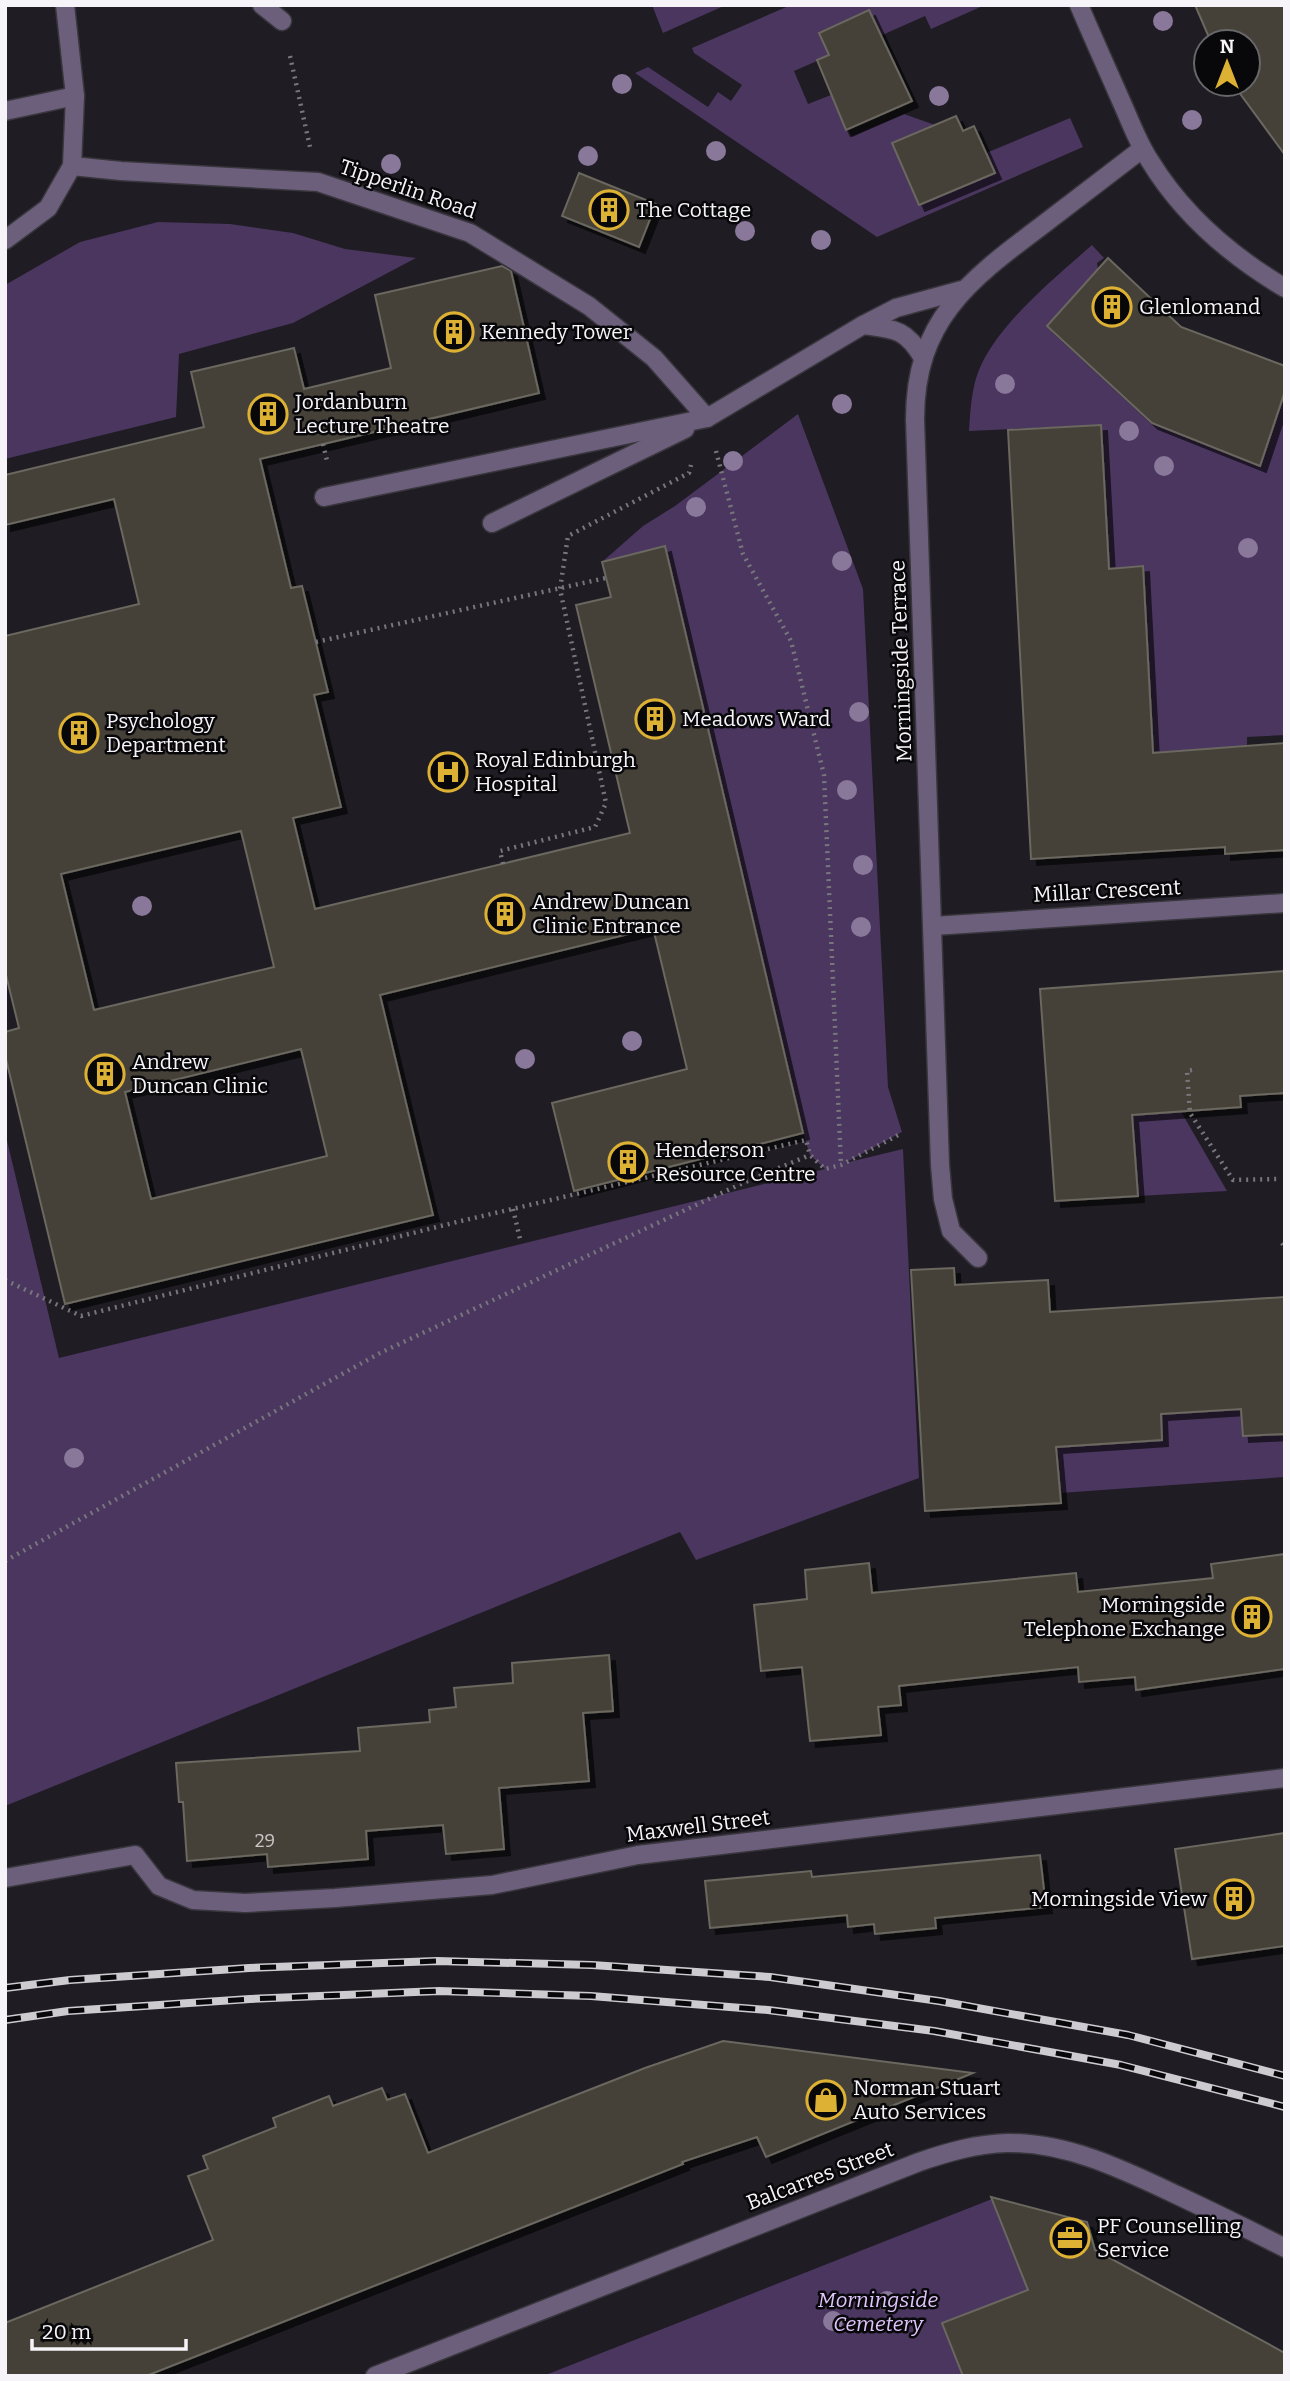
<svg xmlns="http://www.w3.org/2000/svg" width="1290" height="2381" viewBox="0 0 1290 2381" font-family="Bitter,serif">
<defs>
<filter id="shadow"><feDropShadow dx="6" dy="6" stdDeviation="0" flood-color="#0009"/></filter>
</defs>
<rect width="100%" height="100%" fill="#1f1c23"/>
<g fill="#4a365f">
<path d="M652,5H726L663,33Z"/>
<path d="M791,5H985L931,29L925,16L880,36L868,10L819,32L825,45L833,54L794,71L808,104L831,95L850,137L904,114L935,125L899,158L919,205L994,173L986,153L1070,118L1083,147L877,237L635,73L648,67L708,107L718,92L731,101L742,85L694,53L692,48Z"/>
<path d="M158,222L230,224L293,233L345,249L416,258L293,323L179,354L176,417L5,459V285L80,242Z"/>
<path d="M1092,245L1104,258L1097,263L1098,270L1047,326L1117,390L1178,324L1193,338L1285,391V735L1247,737V746L1119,755L1145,604L1143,567L1109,569L1101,425L969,431C970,415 971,398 975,382C988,331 1054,279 1092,245Z"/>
<path d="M798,414L863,589L888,1087L902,1132L845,1163L903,1149L919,1478L696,1560L680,1532L5,1806V1132L59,1358L825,1169L810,1155L803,1133L665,547L602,562L643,526L675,506Z"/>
<path d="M1154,1065L1227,1191L1138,1196L1130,1081Z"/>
<path d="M1055,1409L1109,1443L1162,1440L1161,1414L1241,1409L1243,1436L1285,1434V1477L1060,1493Z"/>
<path d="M992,2199L1028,2290L942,2323L963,2376H543Z"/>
</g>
<g fill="#444139" stroke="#6a675f" stroke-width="2" fill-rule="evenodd" filter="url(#shadow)">
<path d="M1195,5H1285V155L1233,84H1248V42H1211Z"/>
<path d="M869,10L912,101L846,130L817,60L829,55L819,33Z"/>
<path d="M956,116L963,131L974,126L995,173L919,205L892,143Z"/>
<path d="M579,173L656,204L639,247L562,216Z"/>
<path d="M1108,258L1181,327L1285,366V391L1260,466L1152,423L1047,326Z"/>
<path d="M502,266L511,271L539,393L260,459L291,588L302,586L328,692L314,695L341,807L293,818L315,909L630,833L576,605L611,597L602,562L665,546L803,1133L574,1191L552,1103L687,1069L653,928L380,995L433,1215L65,1304L5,1055V1032L19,1028L5,971V636L139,604L114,499L5,525V475L204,427L191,372L294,348L304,389L391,368L375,295ZM241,831L274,967L94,1010L61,874ZM301,1049L327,1156L151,1199L125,1092Z"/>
<path d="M1101,425L1109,569L1143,566L1153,753L1285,743V850L1225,854V847L1031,859L1008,430Z"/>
<path d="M1285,971V1093L1240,1096L1241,1107L1132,1115L1138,1196L1055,1201L1040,989Z"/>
<path d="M954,1268L955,1285L1048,1280L1050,1312L1285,1297V1434L1243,1436L1241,1409L1161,1414L1162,1440L1056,1447L1061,1503L925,1511L911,1270Z"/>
<path d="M1285,1554V1669L1136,1690L1135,1677L1079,1682L1078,1667L899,1686L901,1705L878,1707L881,1735L810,1741L802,1667L761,1671L754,1605L807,1599L805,1570L869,1563L872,1593L1076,1573L1078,1592L1213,1578L1211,1564Z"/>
<path d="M609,1655L613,1711L583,1713L589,1781L499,1788L504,1849L446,1854L443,1825L366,1831L368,1859L268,1867L267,1854L187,1861L183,1802H179L176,1763L360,1751L358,1728L430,1722L429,1710L456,1707L454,1688L513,1683L512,1663Z"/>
<path d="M1285,1833V1946L1192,1959L1175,1849Z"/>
<path d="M1040,1855L1046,1907L935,1918L936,1928L875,1934L874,1924L848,1927L847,1915L710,1928L705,1881L811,1871L812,1877Z"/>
<path d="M723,2041L973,2073L766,2157L757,2137L682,2162L683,2164L146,2376H5V2323L213,2240L188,2176L208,2169L203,2156L276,2127L273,2118L329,2096L333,2106L382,2088L387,2100L405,2094L428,2153L645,2068Z"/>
<path d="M991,2197L1087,2222L1095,2250L1285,2353V2376H963L942,2323L1028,2290Z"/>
</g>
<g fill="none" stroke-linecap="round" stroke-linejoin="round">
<g stroke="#39363d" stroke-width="21">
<g id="minor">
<path d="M262,5L282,21"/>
<path d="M1079,5C1093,38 1108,71 1122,103C1131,123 1138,143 1150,161C1183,215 1231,256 1285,288"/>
<path d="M5,111L75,96"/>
<path d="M72,166L121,171L318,182L470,233L589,306L654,358L707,418L863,325L896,308L962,290"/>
<path d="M5,240L48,208L72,166L75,96L65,5"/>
<path d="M863,325C895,329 906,329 923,358"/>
<path d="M324,497L707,418"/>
<path d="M492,523L685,429"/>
<path d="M933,926L1285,903"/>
<path d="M978,1258L951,1231L943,1199L940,1165L915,419C915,321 968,281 1040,227C1074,201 1108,175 1142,149"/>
<path d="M5,1878L135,1855L159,1886L193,1900L245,1903L335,1898L492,1885L638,1855L1285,1778"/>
<path d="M375,2376L919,2162C948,2152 976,2144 1007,2143C1068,2142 1126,2171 1179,2196C1215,2213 1250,2230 1285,2248"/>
</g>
</g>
<g stroke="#78767c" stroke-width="4.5" stroke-dasharray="2 5" stroke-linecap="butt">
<path d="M290,56L310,147"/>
<path d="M323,444L327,461"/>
<path d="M716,451L743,554L791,641L824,775L841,1165"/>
<path d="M316,642L606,578"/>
<path d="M503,864L500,851L595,827L606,803L560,589L568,536L689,473L691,465"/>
<path d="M1192,1070L1187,1071L1190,1113L1233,1180L1279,1179"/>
<path d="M513,1209L520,1239"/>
<path d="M1282,1243L1285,1247"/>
<path d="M5,1280L81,1316L457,1222L806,1140L810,1155L825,1169L841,1165L902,1133"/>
<path d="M5,1561L380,1353L743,1183L810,1155"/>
</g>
<use href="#minor" stroke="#6c5f7c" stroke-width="18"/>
<g stroke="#cdcbd0" stroke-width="8">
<g id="rail">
<path d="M5,1988L70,1980L249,1968L437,1961L592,1965L770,1977L939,2001L1128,2035L1285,2076"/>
<path d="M5,2020L68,2011L250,1999L439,1991L591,1996L768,2010L934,2031L1121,2065L1285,2107"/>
</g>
</g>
<use href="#rail" stroke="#08070a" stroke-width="5" stroke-dasharray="16" stroke-linecap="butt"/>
</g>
<g fill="#89789a">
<circle cx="1163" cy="21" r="10"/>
<circle cx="622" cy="84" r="10"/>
<circle cx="939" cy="96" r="10"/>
<circle cx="1192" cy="120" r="10"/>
<circle cx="716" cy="151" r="10"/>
<circle cx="588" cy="156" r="10"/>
<circle cx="391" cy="164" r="10"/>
<circle cx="745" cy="231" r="10"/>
<circle cx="821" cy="240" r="10"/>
<circle cx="1005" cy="384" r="10"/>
<circle cx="842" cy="404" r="10"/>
<circle cx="1129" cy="431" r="10"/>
<circle cx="733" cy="461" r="10"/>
<circle cx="1164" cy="466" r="10"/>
<circle cx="696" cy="507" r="10"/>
<circle cx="1248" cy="548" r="10"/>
<circle cx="842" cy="561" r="10"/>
<circle cx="859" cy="712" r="10"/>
<circle cx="847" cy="790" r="10"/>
<circle cx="863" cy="865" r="10"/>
<circle cx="142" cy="906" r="10"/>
<circle cx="861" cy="927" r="10"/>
<circle cx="632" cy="1041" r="10"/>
<circle cx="525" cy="1059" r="10"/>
<circle cx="74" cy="1458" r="10"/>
<circle cx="887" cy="2301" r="10"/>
<circle cx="833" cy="2321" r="10"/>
</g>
<defs>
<g id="building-ring" transform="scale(2.0125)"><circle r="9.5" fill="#08070a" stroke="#ddb133" stroke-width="1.5"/><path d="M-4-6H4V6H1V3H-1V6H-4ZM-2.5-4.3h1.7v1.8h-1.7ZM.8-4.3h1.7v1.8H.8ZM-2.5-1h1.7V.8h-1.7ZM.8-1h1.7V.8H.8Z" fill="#ddb133"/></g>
<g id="hospital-ring" transform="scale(2.0125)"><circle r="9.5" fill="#08070a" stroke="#ddb133" stroke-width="1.5"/><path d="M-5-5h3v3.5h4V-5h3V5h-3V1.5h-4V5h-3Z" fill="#ddb133"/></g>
<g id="shop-ring" transform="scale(2.0125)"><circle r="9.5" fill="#08070a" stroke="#ddb133" stroke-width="1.5"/><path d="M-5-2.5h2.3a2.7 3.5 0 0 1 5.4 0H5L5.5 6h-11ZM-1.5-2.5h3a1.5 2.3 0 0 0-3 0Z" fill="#ddb133"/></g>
<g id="office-ring" transform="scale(2.0125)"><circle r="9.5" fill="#08070a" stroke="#ddb133" stroke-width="1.5"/><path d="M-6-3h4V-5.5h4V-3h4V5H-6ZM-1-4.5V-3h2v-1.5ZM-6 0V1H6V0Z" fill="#ddb133"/></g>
</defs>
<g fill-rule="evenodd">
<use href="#building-ring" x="609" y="210"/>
<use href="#building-ring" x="1112" y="307"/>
<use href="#building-ring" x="454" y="332"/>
<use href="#building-ring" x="268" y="414"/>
<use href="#building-ring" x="655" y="719"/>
<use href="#building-ring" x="79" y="733"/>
<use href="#hospital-ring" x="448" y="772"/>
<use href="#building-ring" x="505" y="914"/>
<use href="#building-ring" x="105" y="1074"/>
<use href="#building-ring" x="628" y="1162"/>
<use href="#building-ring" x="1252" y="1617"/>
<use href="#building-ring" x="1234" y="1899"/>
<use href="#shop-ring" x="826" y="2100"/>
<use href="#office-ring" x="1070" y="2238"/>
</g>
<g text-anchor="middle" stroke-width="5" stroke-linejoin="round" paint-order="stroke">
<g font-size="18" fill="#cac7c8">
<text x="265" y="1847">29</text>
</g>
<g font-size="21" fill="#f6f4f8" stroke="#08070a">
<text transform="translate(408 189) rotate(19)" y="7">Tipperlin Road</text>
<text transform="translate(901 661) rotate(-92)" y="7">Morningside Terrace</text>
<text transform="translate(1107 891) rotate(-3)" y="7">Millar Crescent</text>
<text transform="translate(698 1826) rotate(-7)" y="7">Maxwell Street</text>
<text transform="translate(820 2176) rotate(-21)" y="7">Balcarres Street</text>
</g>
<g font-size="21" fill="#f6f4f8" stroke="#08070a" text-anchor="start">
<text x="636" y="217">The Cottage</text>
<text x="1139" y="314">Glenlomand</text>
<text x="481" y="339">Kennedy Tower</text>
<text x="295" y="409">Jordanburn<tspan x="295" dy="24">Lecture Theatre</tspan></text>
<text x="682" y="726">Meadows Ward</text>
<text x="106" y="728">Psychology<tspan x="106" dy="24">Department</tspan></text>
<text x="475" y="767">Royal Edinburgh<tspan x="475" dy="24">Hospital</tspan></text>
<text x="532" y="909">Andrew Duncan<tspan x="532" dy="24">Clinic Entrance</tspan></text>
<text x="132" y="1069">Andrew<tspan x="132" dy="24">Duncan Clinic</tspan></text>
<text x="655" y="1157">Henderson<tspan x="655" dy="24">Resource Centre</tspan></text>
<text x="1225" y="1612" text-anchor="end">Morningside<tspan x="1225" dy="24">Telephone Exchange</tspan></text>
<text x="1207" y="1906" text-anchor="end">Morningside View</text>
<text x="853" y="2095">Norman Stuart<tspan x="853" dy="24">Auto Services</tspan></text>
<text x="1097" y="2233">PF Counselling<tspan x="1097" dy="24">Service</tspan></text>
</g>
<g font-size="21" font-style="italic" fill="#dfc4fc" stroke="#08070a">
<text x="878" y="2307">Morningside<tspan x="878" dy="24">Cemetery</tspan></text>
</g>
</g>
<rect width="1290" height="2381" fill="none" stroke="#f6f4f8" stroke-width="14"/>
<g transform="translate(1227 63)"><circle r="33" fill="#08070a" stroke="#676669" stroke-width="2"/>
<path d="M0-5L12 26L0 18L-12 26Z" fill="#ddb133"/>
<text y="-10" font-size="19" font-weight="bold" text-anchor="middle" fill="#f6f4f8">N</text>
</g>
<path d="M32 2339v10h154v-10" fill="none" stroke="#f6f4f8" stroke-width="3.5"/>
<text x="42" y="2339" font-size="21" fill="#f6f4f8" stroke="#08070a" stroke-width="5" paint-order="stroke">20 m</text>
</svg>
